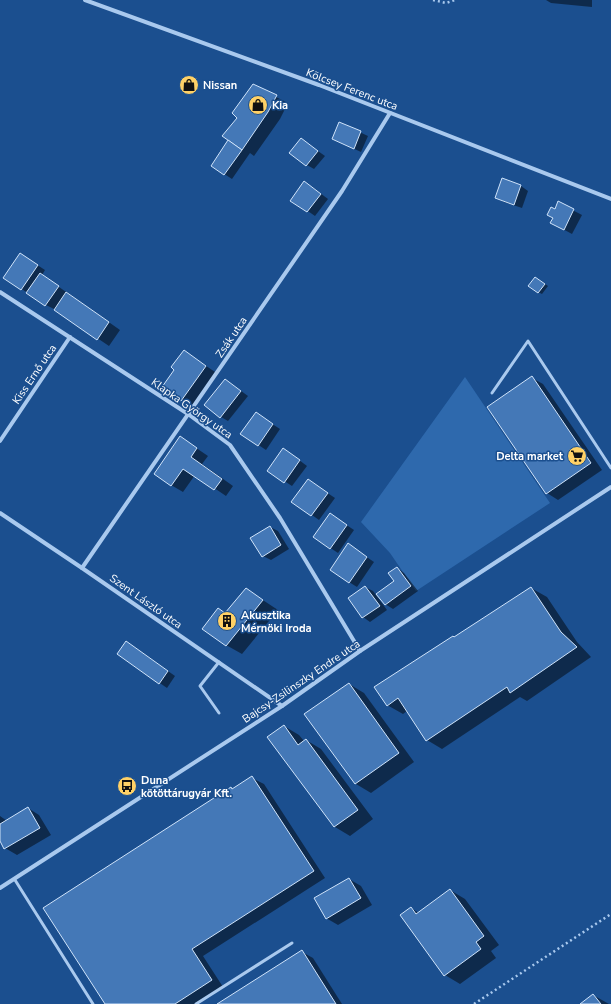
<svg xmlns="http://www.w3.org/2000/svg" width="611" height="1004" viewBox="0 0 611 1004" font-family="'Nunito Sans',sans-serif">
<rect width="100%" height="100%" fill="#1b4f8f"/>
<path fill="#2e69ad" d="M465,377L550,503L416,591L390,553L361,522Z"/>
<g fill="#0007">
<path d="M546,0H592V7L551,3Z"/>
<path d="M254,86L288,103L280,119L254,156L250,153L232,179L212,166L229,142Z"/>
<path d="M340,123L368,136L361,152L333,139Z"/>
<path d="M301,139L325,156L314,169L307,165Z"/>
<path d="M502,180L521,186L528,191L522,208L504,202L496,197Z"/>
<path d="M312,187L328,199L315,216L292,200Z"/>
<path d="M559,203L582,215L572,234L559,227L554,218Z"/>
<path d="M28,259L45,270L42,275L120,330L109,346L54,309L46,305L5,278Z"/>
<path d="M539,280L548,286L542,294L538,292Z"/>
<path d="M184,351L218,374L194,407L163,387L175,369Z"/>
<path d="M532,378L543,384L602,470L558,500L547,493Z"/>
<path d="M226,380L248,396L228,421L221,417Z"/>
<path d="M263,418L280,429L266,450L242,434Z"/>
<path d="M180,437L208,456L202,464L233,486L226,496L195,475L183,492L171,485Z"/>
<path d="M291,454L307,466L292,486L269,471Z"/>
<path d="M308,480L335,498L319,520L312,515Z"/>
<path d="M330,514L354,530L338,553L314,537Z"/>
<path d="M270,527L278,531L289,549L271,560L263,556Z"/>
<path d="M349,545L374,562L357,587L349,582Z"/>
<path d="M397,568L404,573L418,591L393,609L385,604L395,582Z"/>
<path d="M365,587L373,591L387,610L370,622L363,617Z"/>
<path d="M531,588L547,597L577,642L591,657L527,701L520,697L442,749L427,740L407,711L403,714L387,705L455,638Z"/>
<path d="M246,589L278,610L242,654L226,645L218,609L226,613Z"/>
<path d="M134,647L175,676L167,688L118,654Z"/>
<path d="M349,684L364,693L414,762L371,793L356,784L306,715Z"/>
<path d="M284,726L299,735L304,741L306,740L321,749L373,819L350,836L335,827L269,737Z"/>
<path d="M252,778L264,784L325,878L203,956L223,987L197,1004H106L231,788L234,789Z"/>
<path d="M28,808L39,815L51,835L17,855L5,848L1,841L0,842V816L7,821Z"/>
<path d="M349,879L361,886L372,905L338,925L326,918Z"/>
<path d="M450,890L465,899L499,945L491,951L496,958L460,984L445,975L411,908L419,913Z"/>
<path d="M302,952L313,958L342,1004H219Z"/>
<path d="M593,995L609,1004H581Z"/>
</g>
<g fill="#4478b7" stroke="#cfe3fa">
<path d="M253,84L277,95L268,112L242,150L222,136L237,118L232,113Z"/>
<path d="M339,122L361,131L354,149L332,139Z"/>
<path d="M301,138L318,151L306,166L289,153Z"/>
<path d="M228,140L242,150L224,175L211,166Z"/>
<path d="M502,178L521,185L514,205L495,198Z"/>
<path d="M304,181L321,194L307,212L290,201Z"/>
<path d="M558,201L574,209L564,230L550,223L553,218L547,215L551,207L555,209Z"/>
<path d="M20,253L38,265L21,290L3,278Z"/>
<path d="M40,273L59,286L45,306L26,293Z"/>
<path d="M535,277L545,284L538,293L528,286Z"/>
<path d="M66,292L109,322L97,340L54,310Z"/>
<path d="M184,350L206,366L181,401L162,387L174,370L171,367Z"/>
<path d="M532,376L591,463L546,494L487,407Z"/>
<path d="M225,379L241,391L220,418L204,405Z"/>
<path d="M256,412L273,424L258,446L240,434Z"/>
<path d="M180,436L197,448L191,457L222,479L214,490L183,469L171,486L154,474Z"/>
<path d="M283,448L300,460L284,483L267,471Z"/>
<path d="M308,479L328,493L311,516L291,502Z"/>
<path d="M330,513L347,525L330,549L313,537Z"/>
<path d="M270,526L281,545L262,557L250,538Z"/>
<path d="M348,543L367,557L349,583L330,570Z"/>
<path d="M397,567L411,586L385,605L376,594L394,581L388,573Z"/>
<path d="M365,586L380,606L362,618L348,598Z"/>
<path d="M531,587L561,632L577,647L510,693L507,687L426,741L398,698L387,706L374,687L453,636L454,637Z"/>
<path d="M246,588L263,600L226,646L202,629L218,608L225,613Z"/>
<path d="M126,641L168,671L159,684L117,654Z"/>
<path d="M349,683L399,753L355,784L304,714Z"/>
<path d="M284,725L298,745L306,739L358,810L334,827L267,737Z"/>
<path d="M252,776L314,871L192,949L212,980L175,1004H105L43,908L231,787L232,789Z"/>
<path d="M28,807L40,828L4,849L0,841V824Z"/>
<path d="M349,878L361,898L326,919L314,898Z"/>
<path d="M450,889L484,936L476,942L481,949L444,976L400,915L411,907L416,914Z"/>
<path d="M302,950L336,1004H217Z"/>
<path d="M593,994L601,1004H580Z"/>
</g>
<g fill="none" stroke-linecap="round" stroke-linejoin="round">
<g stroke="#a9c9ee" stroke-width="2.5" stroke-dasharray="2 3" stroke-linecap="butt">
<path d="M433,0L446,3L455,0"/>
<path d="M474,1004L611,914"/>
</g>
<g stroke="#a9c9ee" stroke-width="3">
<path d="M492,393L528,341L611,468"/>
<path d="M219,713L200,686L219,662"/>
<path d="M15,880L93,1004"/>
<path d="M196,1004L292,943"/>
</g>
<g stroke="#a9c9ee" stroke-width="4">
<path d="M85,0L319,85L611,199"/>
<path d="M0,292L188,414L230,445L280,518L360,651"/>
<path d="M0,441L70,337"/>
<path d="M0,513L82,568L282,706"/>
<path d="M82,568L342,191L390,113"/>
<path d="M0,888L282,706L360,651L611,487"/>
</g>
</g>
<defs>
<g id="shop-disc" transform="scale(1)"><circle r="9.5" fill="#ffd166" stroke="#1b4f8f"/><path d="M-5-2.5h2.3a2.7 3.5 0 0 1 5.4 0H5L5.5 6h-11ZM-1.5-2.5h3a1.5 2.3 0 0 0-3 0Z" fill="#111"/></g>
<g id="supermarket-disc" transform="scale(1)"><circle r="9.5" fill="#ffd166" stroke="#1b4f8f"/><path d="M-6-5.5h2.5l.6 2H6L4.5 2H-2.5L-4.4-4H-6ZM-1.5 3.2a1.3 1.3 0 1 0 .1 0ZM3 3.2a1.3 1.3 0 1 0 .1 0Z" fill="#111"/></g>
<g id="building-disc" transform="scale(1)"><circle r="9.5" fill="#ffd166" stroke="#1b4f8f"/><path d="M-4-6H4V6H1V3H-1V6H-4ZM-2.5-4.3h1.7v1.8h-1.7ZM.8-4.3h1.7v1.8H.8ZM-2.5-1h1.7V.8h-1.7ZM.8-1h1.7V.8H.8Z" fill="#111"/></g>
<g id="bus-disc" transform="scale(1)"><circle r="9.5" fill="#ffd166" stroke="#1b4f8f"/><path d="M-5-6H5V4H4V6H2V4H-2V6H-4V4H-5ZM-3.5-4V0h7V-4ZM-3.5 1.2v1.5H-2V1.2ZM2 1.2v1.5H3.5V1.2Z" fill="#111"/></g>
</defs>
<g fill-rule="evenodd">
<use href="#shop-disc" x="189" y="85"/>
<use href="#shop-disc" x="258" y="105"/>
<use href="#supermarket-disc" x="577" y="456"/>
<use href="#building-disc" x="227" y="621"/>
<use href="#bus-disc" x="127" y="786"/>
</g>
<g text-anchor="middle" stroke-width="3" stroke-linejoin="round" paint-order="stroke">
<g font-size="11" font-weight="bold" fill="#fff" stroke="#1b4f8f" text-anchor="start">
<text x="203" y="89">Nissan</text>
<text x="272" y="109">Kia</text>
<text x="563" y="460" text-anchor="end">Delta market</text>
<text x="241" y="619">Akusztika<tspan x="241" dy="13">Mérnöki Iroda</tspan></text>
<text x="141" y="784">Duna<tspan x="141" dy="13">kötöttárugyár Kft.</tspan></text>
</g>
<g font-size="11" fill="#fff" stroke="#1b4f8f">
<text transform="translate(352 89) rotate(21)" y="4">Kölcsey Ferenc utca</text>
<text transform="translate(231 337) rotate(-56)" y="4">Zsák utca</text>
<text transform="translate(34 374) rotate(-56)" y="4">Kiss Ernő utca</text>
<text transform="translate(192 408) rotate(35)" y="4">Klapka György utca</text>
<text transform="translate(146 601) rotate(35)" y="4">Szent László utca</text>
<text transform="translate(301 681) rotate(-34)" y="4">Bajcsy-Zsilinszky Endre utca</text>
</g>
</g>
</svg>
